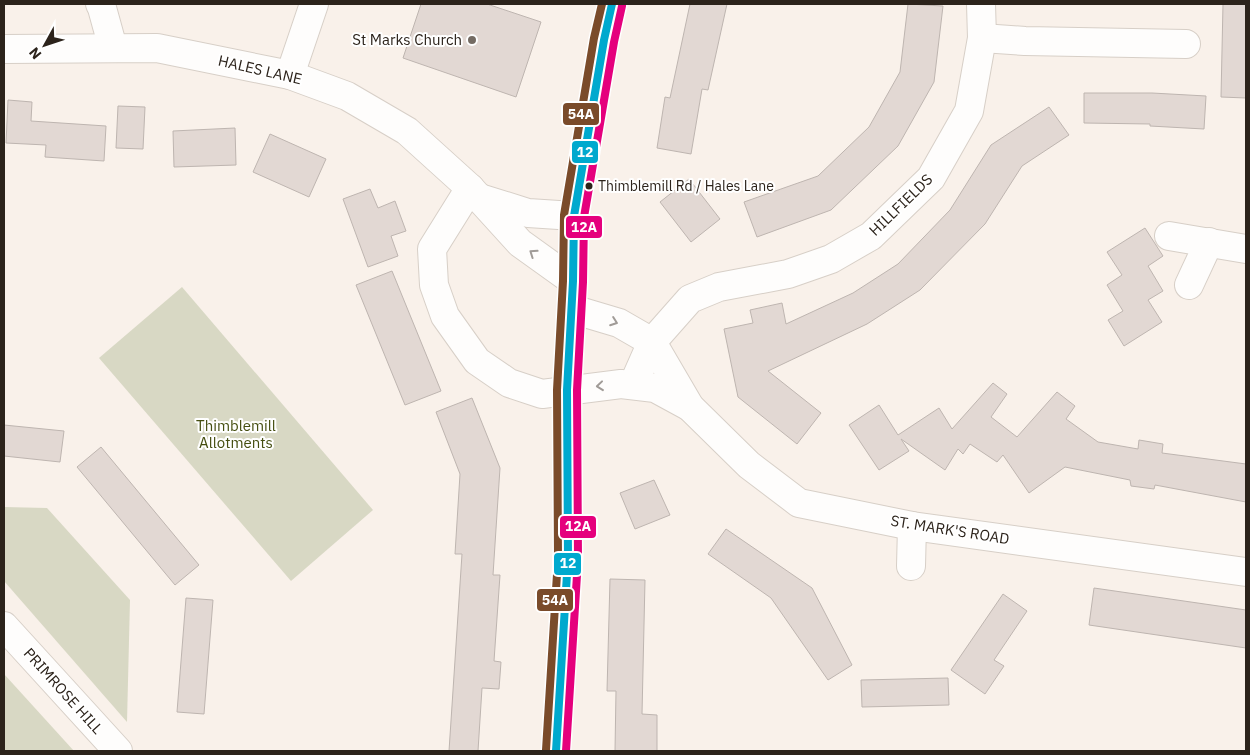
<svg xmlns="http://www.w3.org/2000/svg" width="1250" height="755" viewBox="0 0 1250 755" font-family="'IBM Plex Sans',sans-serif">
<rect width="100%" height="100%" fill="#f9f1ea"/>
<g fill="#d8d8c4">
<path d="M182,287L373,510L291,581L99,358Z"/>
<path d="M4,507L47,508L130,600L127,722L4,581Z"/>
<path d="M4,674L74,751H4Z"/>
</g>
<g fill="#e2d8d3" stroke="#beb5b0">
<path d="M421,4H487L541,22L516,97L403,58Z"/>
<path d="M690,4H727L708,90L702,89L691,154L657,148L665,97L670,98Z"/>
<path d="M908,4L943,6L934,82L898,146L831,210L757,237L744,202L818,176L869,127L900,72Z"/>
<path d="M1223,4H1246V98L1221,97Z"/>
<path d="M1084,93H1152L1206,96L1204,129L1150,126V124L1084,123Z"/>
<path d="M8,100L32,102L31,121L106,126L104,161L45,157L46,145L6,143Z"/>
<path d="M118,106L145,107L143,149L116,148Z"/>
<path d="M1049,107L1069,135L1022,166L985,224L920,290L867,324L768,371L821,413L797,444L738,397L724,329L753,323L750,310L782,303L786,324L853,293L898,264L950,210L991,145Z"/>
<path d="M235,128L236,165L174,167L173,131Z"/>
<path d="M270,134L326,159L309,197L253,172Z"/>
<path d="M689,179L720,219L691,242L660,202Z"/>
<path d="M370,189L378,208L395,201L406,231L391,236L398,256L368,267L343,199Z"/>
<path d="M1145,228L1163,256L1148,266L1163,291L1148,300L1162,322L1124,346L1108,320L1123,311L1107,285L1122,275L1107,252Z"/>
<path d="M392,271L441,391L405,405L356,285Z"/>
<path d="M993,383L1007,394L991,417L1017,437L1057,392L1075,406L1066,419L1098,442L1138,449L1139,440L1163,444L1162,453L1246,464V502L1155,485L1154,489L1131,486L1130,480L1065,467L1029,493L1003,455L997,462L970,444L963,454L958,449L945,470L901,439L909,451L879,470L849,425L879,405L898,435L939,408L952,429Z"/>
<path d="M472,398L500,468L493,575H500L494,661L501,662L499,689L482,688L478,751H449L462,554H455L460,474L436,412Z"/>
<path d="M4,425L64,431L60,462L4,456Z"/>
<path d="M101,447L199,565L175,585L77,467Z"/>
<path d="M654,480L670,515L635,529L620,493Z"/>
<path d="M726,529L812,588L852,665L828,680L771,598L708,554Z"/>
<path d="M610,579L645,580L642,714L657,715V751H615L616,691H607Z"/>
<path d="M1094,588L1246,610V648L1089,625Z"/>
<path d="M1003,594L1027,611L994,660L1004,666L985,694L951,670Z"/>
<path d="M186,598L213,600L204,714L177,712Z"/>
<path d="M948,678L949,705L862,707L861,680Z"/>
</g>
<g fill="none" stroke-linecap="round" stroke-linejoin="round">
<g stroke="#d7cfc7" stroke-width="30">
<g id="street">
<path d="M100,4L102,8L113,48"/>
<path d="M982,38L1025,41L1186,44"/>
<path d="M290,75L314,4"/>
<path d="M470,188L432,249L434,285L445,316L477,361L509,383L542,394L621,384L655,388L690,407"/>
<path d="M1169,236L1246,249"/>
<path d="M1189,285L1209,242"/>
<path d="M572,309L619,323L652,342L690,407L749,465L799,503L912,526L1246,572"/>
<path d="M633,385L652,342L690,299L719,287L788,274L831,259L871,236L931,178L969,111L982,38L981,4"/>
<path d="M911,566L912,526"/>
<path d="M4,626L118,751"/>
</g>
</g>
<g stroke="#d7cfc7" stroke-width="30">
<g id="secondary">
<path d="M4,49L157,48L290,75L347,96L407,131L470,188L520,243L573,281"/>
<path d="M480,198L528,213L574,216"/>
<path d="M556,751L568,558L567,390L573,281L574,216L604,40L612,4"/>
</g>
</g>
<use href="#street" stroke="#fefdfc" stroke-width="28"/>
<use href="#secondary" stroke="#fefdfc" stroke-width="28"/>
<g stroke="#fff" stroke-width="11">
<path id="bus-1" d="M556,751L568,558L567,390L573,281L574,216L604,40L612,4"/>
</g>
<g stroke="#fff" stroke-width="11">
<path id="bus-2" d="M566,751L578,559L577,390L583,282L584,217L614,42L622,6"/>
</g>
<g stroke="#fff" stroke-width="11">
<path id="bus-3" d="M546,750L558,558L557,390L563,281L564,215L594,38L602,4"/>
</g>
<use href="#bus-1" stroke="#00a9ce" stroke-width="8"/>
<use href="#bus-2" stroke="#e5007d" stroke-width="8"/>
<use href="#bus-3" stroke="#7a4b2a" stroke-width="8"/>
</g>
<defs><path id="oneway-chevron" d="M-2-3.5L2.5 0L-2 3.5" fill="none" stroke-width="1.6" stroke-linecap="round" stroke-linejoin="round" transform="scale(1.25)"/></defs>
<g stroke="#a09b97">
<use href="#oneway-chevron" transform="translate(533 253) rotate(-145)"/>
<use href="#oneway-chevron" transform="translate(614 322) rotate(20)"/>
<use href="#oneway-chevron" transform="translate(600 386) rotate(174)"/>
</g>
<circle fill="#746b63" stroke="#fff" stroke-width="2" cx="472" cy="40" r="5"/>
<circle fill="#2c231b" stroke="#fff" stroke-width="2" cx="589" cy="186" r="4.5"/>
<g text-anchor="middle" stroke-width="4" stroke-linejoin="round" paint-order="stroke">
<g font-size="14" fill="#2c231b" stroke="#fff" text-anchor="start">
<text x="598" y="191">Thimblemill Rd / Hales Lane</text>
</g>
<g font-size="15" fill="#2c231b" stroke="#fff" text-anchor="end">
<text x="462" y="45">St Marks Church</text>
</g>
<g font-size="15" fill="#2c231b" stroke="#fff">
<text transform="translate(260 70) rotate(13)" y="5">HALES LANE</text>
<text transform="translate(901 205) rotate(-44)" y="5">HILLFIELDS</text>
<text transform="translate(950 530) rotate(9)" y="5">ST. MARK'S ROAD</text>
<text transform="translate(63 691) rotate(48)" y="5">PRIMROSE HILL</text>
</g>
<g font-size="15" fill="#454e10" stroke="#fff">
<text x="236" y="431">Thimblemill<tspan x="236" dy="17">Allotments</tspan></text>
</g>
</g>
<g stroke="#fff" stroke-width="2">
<rect x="562" y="102" width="38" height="24" rx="5" fill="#7a4b2a"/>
<rect x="571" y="140" width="28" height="24" rx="5" fill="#00a9ce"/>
<rect x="565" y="215" width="38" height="24" rx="5" fill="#e5007d"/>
<rect x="559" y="515" width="38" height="24" rx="5" fill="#e5007d"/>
<rect x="553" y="552" width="29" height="24" rx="5" fill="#00a9ce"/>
<rect x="536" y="588" width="38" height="24" rx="5" fill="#7a4b2a"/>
</g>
<g font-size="14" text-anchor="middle" font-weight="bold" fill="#fff">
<text x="581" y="119">54A</text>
<text x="585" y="157">12</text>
<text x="584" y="232">12A</text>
<text x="578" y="531">12A</text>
<text x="568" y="568">12</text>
<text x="555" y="605">54A</text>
</g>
<rect width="1250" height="755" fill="none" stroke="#2c231b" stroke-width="10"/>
<g transform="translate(45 45) rotate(230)" stroke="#ffffff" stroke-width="4" paint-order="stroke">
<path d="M0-4L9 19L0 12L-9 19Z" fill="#2c231b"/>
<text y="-8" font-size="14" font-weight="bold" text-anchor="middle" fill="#2c231b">N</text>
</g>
</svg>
